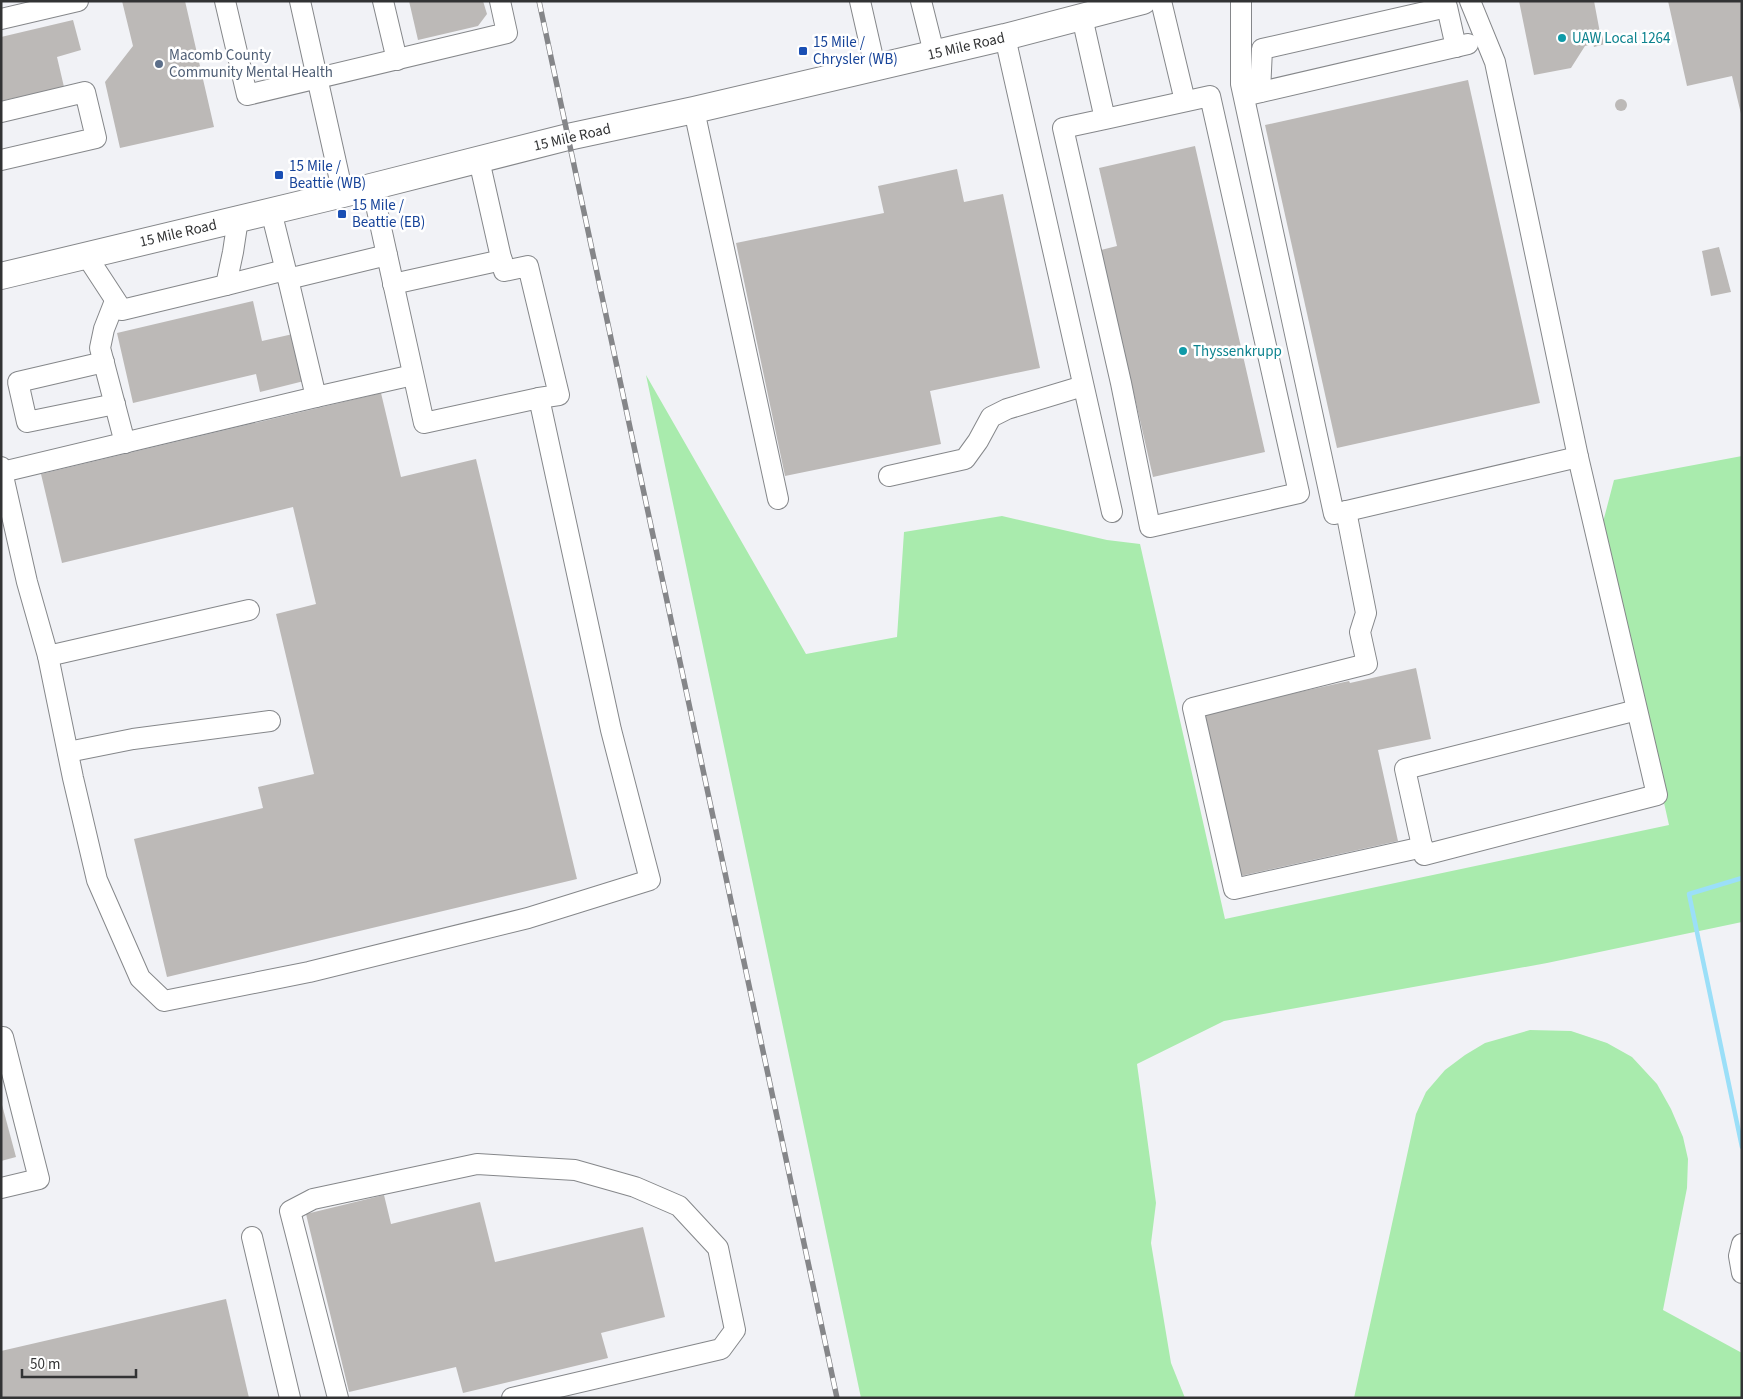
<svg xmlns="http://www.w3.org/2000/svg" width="1743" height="1399" viewBox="0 0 1743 1399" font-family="'Source Sans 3',sans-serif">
<rect width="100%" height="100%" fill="#f1f2f6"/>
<g fill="#a9ebad">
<path d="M646,375L806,654L897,637L904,532L1002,516L1107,540L1140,544L1225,919L1669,825L1602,526L1614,480L1742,456V922L1547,963L1224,1021L1137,1064L1156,1203L1151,1243L1171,1363L1185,1398H861Z"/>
<path d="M1530,1030L1571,1031L1607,1043L1632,1057L1657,1084L1671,1109L1683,1137L1688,1159L1687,1188L1663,1310L1742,1353V1398H1354L1416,1114L1426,1092L1445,1070L1465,1055L1485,1043Z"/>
</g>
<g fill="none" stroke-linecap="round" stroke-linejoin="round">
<path stroke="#9bdff8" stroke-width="4.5" d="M1742,878L1689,894L1742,1147"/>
</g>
<g fill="#bcb9b7">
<path d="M122,1H185L214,127L120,148L105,82L133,46Z"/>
<path d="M409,1H483L487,14L478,26L418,40Z"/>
<path d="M1519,1H1594L1600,33L1602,32L1605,44L1594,47L1593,44L1585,46L1571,68L1534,75Z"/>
<path d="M1668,1H1742V118L1732,76L1687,86Z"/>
<path d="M73,20L81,50L57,57L64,87L1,101V37Z"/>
<path d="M1468,80L1540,403L1337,448L1265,125Z"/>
<circle cx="1621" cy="105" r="6"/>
<path d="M1195,146L1265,452L1153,477L1101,250L1117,246L1099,168Z"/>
<path d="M957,169L964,202L1003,194L1040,368L930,391L941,444L785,476L736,243L884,213L878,186Z"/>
<path d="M1719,247L1731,292L1711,296L1702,251Z"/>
<path d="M253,301L262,341L293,334L304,381L260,392L256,374L133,403L117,333Z"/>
<path d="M381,393L401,477L476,459L577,879L167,977L134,839L263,808L258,787L314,774L276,614L316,604L293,507L62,563L41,474Z"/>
<path d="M1416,668L1431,739L1378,750L1398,841L1236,877L1200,714L1349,681L1350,683Z"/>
<path d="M1,1101L16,1157L1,1161Z"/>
<path d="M384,1195L391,1224L480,1202L495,1262L643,1227L665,1317L601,1333L608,1358L463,1393L456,1367L349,1392L306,1214Z"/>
<path d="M226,1299L249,1398H1V1351Z"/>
</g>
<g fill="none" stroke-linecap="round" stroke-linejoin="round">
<g stroke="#85878a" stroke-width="22">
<g id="minor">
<path d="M225,1L247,95L507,33L500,1"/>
<path d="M300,1L343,194"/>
<path d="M383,1L397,60"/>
<path d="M860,1L875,67"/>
<path d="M921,1L934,53"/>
<path d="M1161,1L1185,101"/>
<path d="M1241,1V84L1334,514L1578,457L1495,62L1470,1"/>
<path d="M1082,17L1105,119L1063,128L1121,383L1150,527L1299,493L1210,96L1105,119"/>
<path d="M1,19L78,1"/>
<path d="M1005,37L1112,512"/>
<path d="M1260,92L1262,49L1447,7L1456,47"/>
<path d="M1248,95L1468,44"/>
<path d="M694,110L778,499"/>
<path d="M1,112L85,92L96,138L1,160"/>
<path d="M479,160L504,271L528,266L559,395L539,398"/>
<path d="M271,211L288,279L387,255"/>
<path d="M86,255L122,310L226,285L233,252L238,219"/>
<path d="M288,279L316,397L413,375"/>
<path d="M393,284L502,260"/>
<path d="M226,285L285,270"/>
<path d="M115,301L104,329L100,348L125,443"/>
<path d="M104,362L18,382L27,422L115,404"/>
<path d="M1578,457L1657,795L1424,855L1405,769L1637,710"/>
<path d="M1,467L27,582L48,656L249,610"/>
<path d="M2,472L316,397"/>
<path d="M889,476L965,459L978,441L991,417L1007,409L1083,386"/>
<path d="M1346,511L1366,613L1360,632L1367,664L1193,708L1234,889L1423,847"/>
<path d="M48,656L73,778L97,880L140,978L164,1001L309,972L528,918L650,880L611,730L539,398L424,423L372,187"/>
<path d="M68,752L133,739L270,721"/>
<path d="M1,1037H3L39,1179L1,1188"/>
<path d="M252,1237L290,1398"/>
<path d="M1742,1244L1739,1256L1742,1273"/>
<path d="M338,1398L290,1211L313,1199L477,1164L575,1170L635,1187L679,1206L718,1248L735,1330L721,1349L512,1398"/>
</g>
</g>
<g stroke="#85878a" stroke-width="28">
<path id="major" d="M1,276L343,194L568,137L694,110L1005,37L1143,1"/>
</g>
<use href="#minor" stroke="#fff" stroke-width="20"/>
<use href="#major" stroke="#fff" stroke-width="26"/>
<g stroke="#858689" stroke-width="5.5">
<path id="rail" d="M539,1L837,1398"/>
</g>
<use href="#rail" stroke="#fff" stroke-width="4" stroke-dasharray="11" stroke-linecap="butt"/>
</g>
<g fill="#0f9aa8" stroke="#fff" stroke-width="2">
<circle cx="1562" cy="38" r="5"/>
<circle cx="1183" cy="351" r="5"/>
</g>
<g fill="#1a4fb4" stroke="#fff" stroke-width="2">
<rect x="798" y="46" width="10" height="10" rx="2.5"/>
<rect x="274" y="170" width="10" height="10" rx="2.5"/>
<rect x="337" y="209" width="10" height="10" rx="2.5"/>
</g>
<circle fill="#5c6f8a" stroke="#fff" stroke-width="2" cx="159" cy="64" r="5"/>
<g text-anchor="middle" stroke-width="5" stroke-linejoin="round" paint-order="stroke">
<g font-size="15" fill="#0d838f" stroke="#fff" text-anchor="start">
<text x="1572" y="43">UAW Local 1264</text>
<text x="1193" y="356">Thyssenkrupp</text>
</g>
<g font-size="15" fill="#164399" stroke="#fff" text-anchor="start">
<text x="813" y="47">15 Mile /<tspan x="813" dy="17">Chrysler (WB)</tspan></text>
<text x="289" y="171">15 Mile /<tspan x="289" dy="17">Beattie (WB)</tspan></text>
<text x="352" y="210">15 Mile /<tspan x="352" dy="17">Beattie (EB)</tspan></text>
</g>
<g font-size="15" fill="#323334" stroke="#fff">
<text transform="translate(966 46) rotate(-13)" y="5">15 Mile Road</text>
<text transform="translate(572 137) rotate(-13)" y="5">15 Mile Road</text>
<text transform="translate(178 233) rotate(-13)" y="5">15 Mile Road</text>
</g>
<g font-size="15" fill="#4e5e75" stroke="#fff" text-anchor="start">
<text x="169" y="60">Macomb County<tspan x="169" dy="17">Community Mental Health</tspan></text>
</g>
</g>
<rect width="1743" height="1399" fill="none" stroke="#323334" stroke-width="5"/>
<path d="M22 1369v8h114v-8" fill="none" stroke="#323334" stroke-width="2.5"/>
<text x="30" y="1369" font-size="15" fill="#323334" stroke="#ffffff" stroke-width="4" paint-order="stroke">50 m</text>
</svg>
